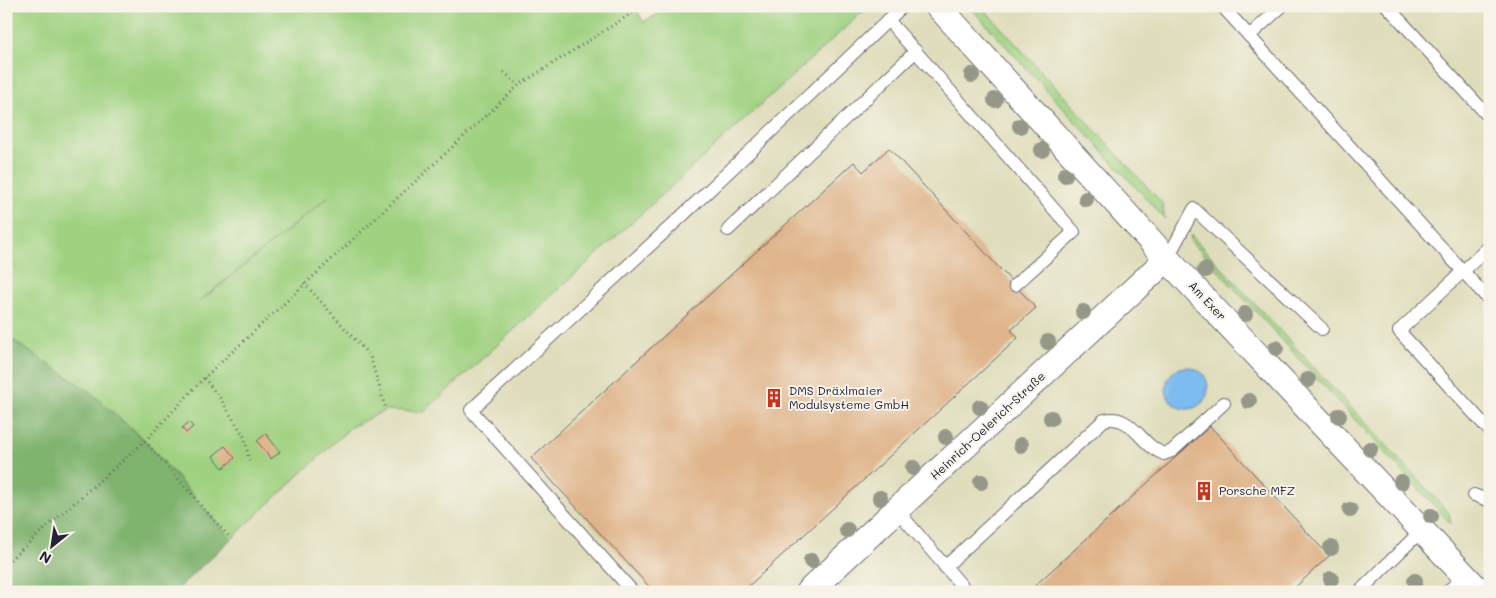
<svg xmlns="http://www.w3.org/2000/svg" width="1496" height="598" viewBox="0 0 1496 598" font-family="Mali,sans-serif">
<rect width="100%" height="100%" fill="#f7f3e8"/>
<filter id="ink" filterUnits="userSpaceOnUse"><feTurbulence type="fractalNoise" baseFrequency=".02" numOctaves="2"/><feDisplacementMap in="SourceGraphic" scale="10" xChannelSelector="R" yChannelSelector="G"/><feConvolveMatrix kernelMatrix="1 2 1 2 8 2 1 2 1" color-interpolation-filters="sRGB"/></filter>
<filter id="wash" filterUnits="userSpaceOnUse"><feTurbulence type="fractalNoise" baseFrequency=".0096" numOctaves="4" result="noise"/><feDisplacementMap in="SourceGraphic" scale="20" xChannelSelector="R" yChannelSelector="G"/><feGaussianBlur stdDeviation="1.12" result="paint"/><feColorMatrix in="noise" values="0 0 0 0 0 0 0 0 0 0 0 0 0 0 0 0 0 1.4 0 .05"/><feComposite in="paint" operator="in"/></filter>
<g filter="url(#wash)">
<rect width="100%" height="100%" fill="#f3e5cc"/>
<path fill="#dfddbb" d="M869,6H1490V592H174L351,427L386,410L424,412Z"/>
<g fill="#9fd180" stroke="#607a5e" fill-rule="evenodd">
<path d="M6,6H635L643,22L673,6H869L424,412L386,410L351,427L231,539L145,441L89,391L6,336ZM328,197L201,301H200Z"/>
<path d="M969,6H981L1162,203L1165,219Z"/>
<path d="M1191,235L1449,513L1451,524L1190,240Z"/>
</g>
<path fill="#7fb36e" stroke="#506a54" d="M6,336L89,391L145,441L231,539L174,592H6Z"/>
<circle fill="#7cbcf0" stroke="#4f6f96" cx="1187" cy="388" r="21"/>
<g id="blocks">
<g fill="#dfb48a">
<path d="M889,148L1036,308L1011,330L1018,338L742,592H654L531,458L854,162L863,172Z"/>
<path d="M189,422L193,427L186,433L182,428Z"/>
<path d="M1210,426L1329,556L1290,592H1028Z"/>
<path d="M266,434L280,452L271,459L257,441Z"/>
<path d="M225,446L235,458L223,468L213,456Z"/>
</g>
</g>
</g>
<g filter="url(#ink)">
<use href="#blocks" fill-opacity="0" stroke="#6b666e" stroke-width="1"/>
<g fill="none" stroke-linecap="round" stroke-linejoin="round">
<g stroke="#6b666e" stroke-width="14">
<g id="service">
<path d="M1222,6L1490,301"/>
<path d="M1387,6L1490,118"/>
<path d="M888,20L1074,232L1015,285"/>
<path d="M1249,36L1282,6"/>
<path d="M728,230L916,51"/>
<path d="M1490,246L1399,331L1490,431"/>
<path d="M1167,259L1194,209L1322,329"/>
<path d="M1474,495L1490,501"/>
<path d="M897,510L967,592"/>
<path d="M945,567L1104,420C1133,413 1139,445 1164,454L1172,451L1224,403"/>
<path d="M633,592L471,410L683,215L903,6"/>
<path d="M1359,592L1422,530"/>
<path d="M1447,592L1465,575"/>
</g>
</g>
<g stroke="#6b666e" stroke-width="27">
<g id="minor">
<path d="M938,6L1167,259L1480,592"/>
<path d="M808,592L1167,259"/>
</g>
</g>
<g stroke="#6b666e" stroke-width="3" stroke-dasharray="1 4" stroke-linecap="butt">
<path d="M504,72L518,85"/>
<path d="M304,283L370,356L386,410"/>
<path d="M204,378L220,398L245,438L249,462"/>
<path d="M145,441L231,539"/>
<path d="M6,563L145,441L204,378L519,85L643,6"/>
</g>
<use href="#service" stroke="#fff" stroke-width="12"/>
<use href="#minor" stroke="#fff" stroke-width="25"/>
</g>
<g fill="#959788">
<circle cx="972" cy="75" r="8"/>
<circle cx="995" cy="100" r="8"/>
<circle cx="1020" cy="126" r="8"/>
<circle cx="1042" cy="150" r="8"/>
<circle cx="1065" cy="175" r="8"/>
<circle cx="1086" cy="199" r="8"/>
<circle cx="1205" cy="270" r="8"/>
<circle cx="1083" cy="312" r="8"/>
<circle cx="1245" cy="314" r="8"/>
<circle cx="1048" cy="342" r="8"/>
<circle cx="1276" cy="348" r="8"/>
<circle cx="1308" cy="380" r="8"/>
<circle cx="1249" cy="401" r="8"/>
<circle cx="980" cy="407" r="8"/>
<circle cx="1339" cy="416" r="8"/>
<circle cx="1051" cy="418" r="8"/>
<circle cx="946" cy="437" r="8"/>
<circle cx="1021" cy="445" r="8"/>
<circle cx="1370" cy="449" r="8"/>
<circle cx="913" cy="468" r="8"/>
<circle cx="981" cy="482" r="8"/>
<circle cx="1401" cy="482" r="8"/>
<circle cx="880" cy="498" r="8"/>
<circle cx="1350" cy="510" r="8"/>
<circle cx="1431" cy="516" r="8"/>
<circle cx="847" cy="530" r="8"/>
<circle cx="1331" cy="548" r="8"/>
<circle cx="811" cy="561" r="8"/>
<circle cx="1331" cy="579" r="8"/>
<circle cx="1415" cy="581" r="8"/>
</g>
</g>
<defs>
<g id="building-bare" transform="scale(1.5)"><path d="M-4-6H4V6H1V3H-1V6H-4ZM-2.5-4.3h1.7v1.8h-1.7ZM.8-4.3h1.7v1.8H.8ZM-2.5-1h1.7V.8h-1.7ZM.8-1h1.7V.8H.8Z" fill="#c8321e" stroke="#f7f3e8" stroke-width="2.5" paint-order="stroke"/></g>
</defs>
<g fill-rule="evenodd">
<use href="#building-bare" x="774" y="398"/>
<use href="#building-bare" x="1204" y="491"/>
</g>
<g text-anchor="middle" stroke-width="4" stroke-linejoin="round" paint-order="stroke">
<g font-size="12" fill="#22223b" stroke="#f7f3e8">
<text transform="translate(1207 301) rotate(47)" y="4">Am Exer</text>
<text transform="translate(988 426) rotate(-43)" y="4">Heinrich-Oelerich-Straße</text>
</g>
<g font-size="12" fill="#22223b" stroke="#f7f3e8" text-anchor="start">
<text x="789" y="395">DMS Dräxlmaier<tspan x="789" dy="14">Modulsysteme GmbH</tspan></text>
<text x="1219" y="495">Porsche MFZ</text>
</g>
</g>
<rect width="1496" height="598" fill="none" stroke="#f7f3e8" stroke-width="25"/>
<g transform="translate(52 546) rotate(210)" stroke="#f7f3e8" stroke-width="4" paint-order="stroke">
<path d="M0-4L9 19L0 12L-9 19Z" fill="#22223b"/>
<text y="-8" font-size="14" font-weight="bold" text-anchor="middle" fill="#22223b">N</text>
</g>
</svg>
